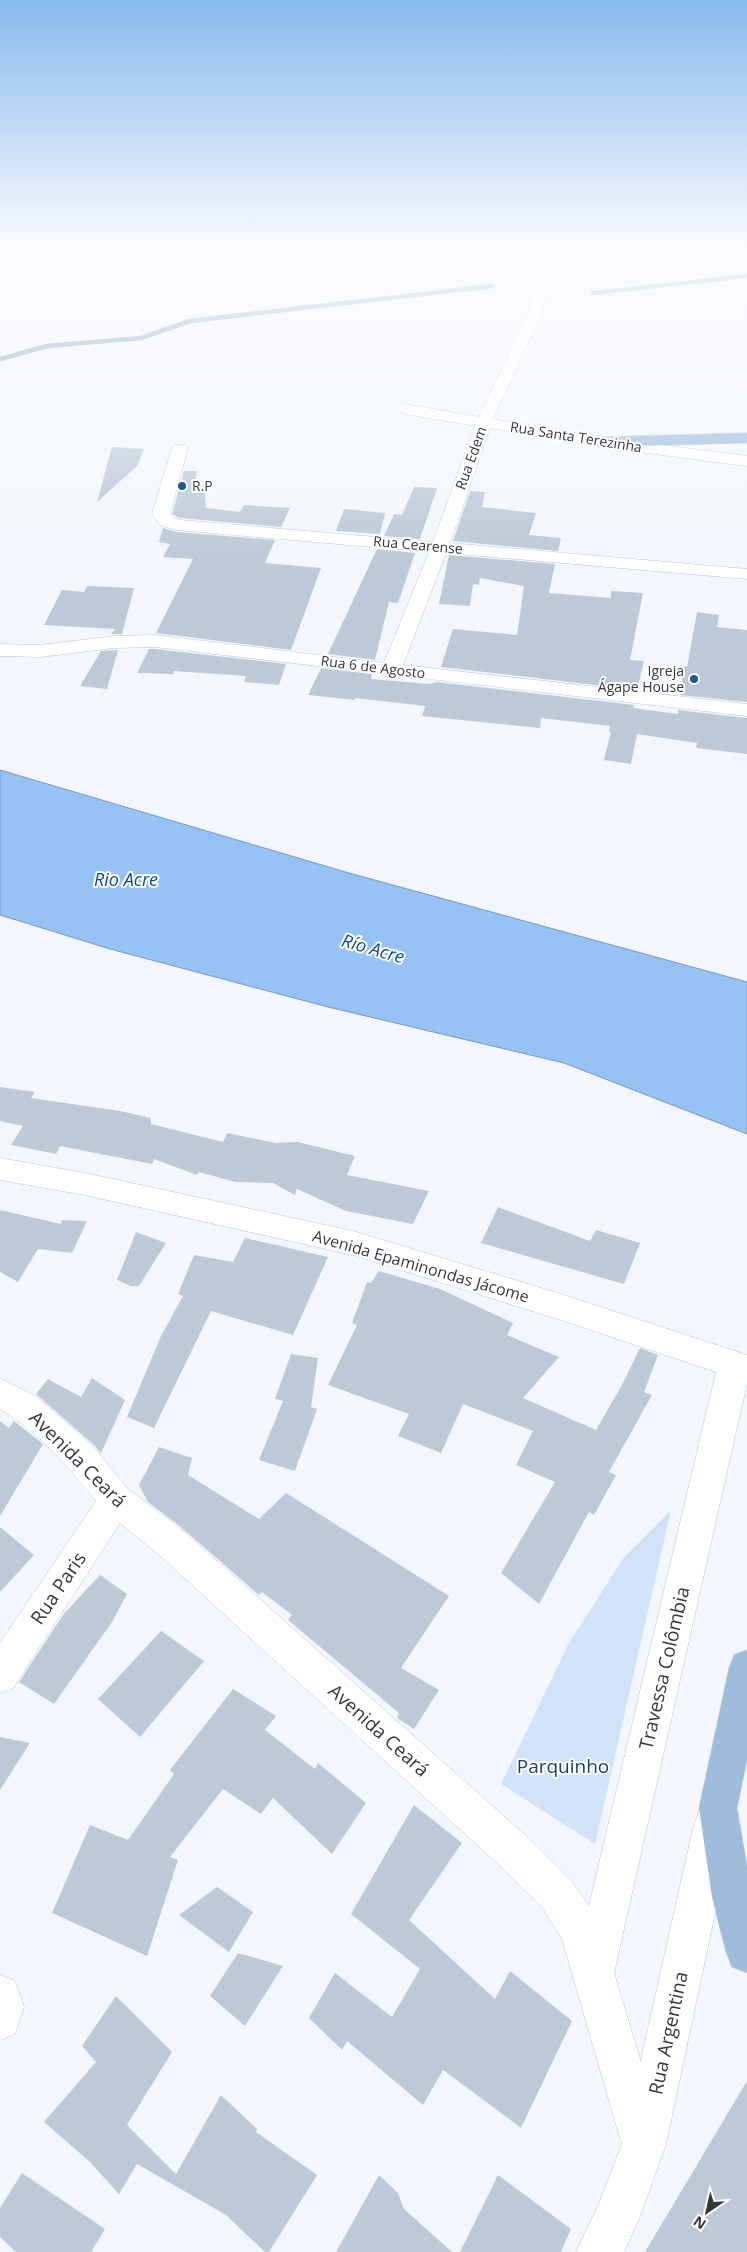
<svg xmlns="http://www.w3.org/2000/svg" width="747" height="2252" viewBox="0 0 747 2252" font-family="'Open Sans',sans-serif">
<rect width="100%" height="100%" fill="#f3f7fd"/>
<path fill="#d1e3f9" d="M671,1510L595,1844L501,1784L569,1643L624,1557Z"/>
<path fill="#96c2f4" stroke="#7999bd" d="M0,770L349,873L747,982V1134L564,1063L328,1007L110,949L0,915Z"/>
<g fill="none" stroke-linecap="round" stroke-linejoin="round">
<g stroke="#7999bd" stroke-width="4.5">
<path d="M593,293L747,276"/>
<path d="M0,359L47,346L141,338L190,321L493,286"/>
</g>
<path fill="#96c2f4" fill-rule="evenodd" d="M0,245H18L8,254L0,256Z"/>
</g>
<g fill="#bdc9d7">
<path d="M112,447L144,449L137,466L97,502Z"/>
<path d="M184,471H197L193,493L205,492L206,508L240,512L244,505L290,508L281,527L180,518L172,514Z"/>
<path d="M414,487L437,488L420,539L384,536L394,514L402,515Z"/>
<path d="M470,491L485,492L482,507L536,513L529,535L561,538L558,551L453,541Z"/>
<path d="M344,509L385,513L380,534L336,531Z"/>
<path d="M163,528L177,532L275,540L265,563L321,568L291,650L156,633L193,559L163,557L170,544L159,542Z"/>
<path d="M377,549L415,553L398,603L389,602L375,660L328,654Z"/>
<path d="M449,555L555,564L549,593L611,598V591L643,593L630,660L644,661L637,690L441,667L453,629L517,635L524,586L480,578L479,585L473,584L470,606L439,604Z"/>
<path d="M87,586L134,588L122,634H111L115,629L44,625L62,590L84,592Z"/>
<path d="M697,612L719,615L717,627L747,630V702L680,695L684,666L687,667Z"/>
<path d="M149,649H155L286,664L279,685L244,682L246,676L174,671L173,674L137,673Z"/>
<path d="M118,650L107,689L80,686L101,651Z"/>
<path d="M321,668L372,674L371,679L430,684L437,682L634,705L633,708L678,714V710L747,718V754L696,748L697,743L637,734L631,764L604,760L611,732H609L610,726L541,718L540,728L422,716L425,706L355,698V700L308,695Z"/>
<path d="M0,1087L35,1092L31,1098L120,1111L151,1118V1124L223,1142L227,1133L276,1143L298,1142L355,1156L347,1175L429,1191L413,1224L346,1211L297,1189L295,1195L273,1183L236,1182L198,1172L197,1175L154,1159L152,1164L60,1146L56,1154L11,1145L23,1126L0,1121Z"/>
<path d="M498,1207L590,1241L596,1230L640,1243L624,1284L481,1243Z"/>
<path d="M0,1210L61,1224L62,1220L87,1221L72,1253L38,1249L18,1282L0,1272Z"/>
<path d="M136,1232L166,1243L139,1286H131L117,1280Z"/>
<path d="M245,1238L328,1257L293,1335L211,1311L154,1428L127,1417L161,1336L183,1296L178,1294L194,1255L233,1262Z"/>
<path d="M379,1271L440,1289L513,1323L507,1335L559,1357L523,1398L596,1430L622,1385L640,1348L658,1355L644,1392L652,1395L609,1472L616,1475L594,1515L589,1512L539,1604L501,1573L555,1482L516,1465L533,1431L463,1404L441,1453L398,1436L409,1414L328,1385L357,1325L352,1323L367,1282L371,1283Z"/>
<path d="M291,1354L318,1358L311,1407L317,1409L295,1471L259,1460L283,1401L275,1399Z"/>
<path d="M92,1378L125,1400L101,1453L93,1444L36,1394L48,1379L81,1397Z"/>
<path d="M0,1421L9,1428L14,1421L43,1444L0,1516Z"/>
<path d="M159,1447L192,1458L188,1475L259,1519L286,1493L449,1596L401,1668L439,1690L414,1729L397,1718L399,1713L288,1620L292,1615L262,1592L259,1595L182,1528L148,1502L139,1485Z"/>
<path d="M0,1527L34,1555L0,1592Z"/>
<path d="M100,1575L127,1594L112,1622L54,1704L19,1682L63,1615Z"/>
<path d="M161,1631L204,1661L140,1737L98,1699Z"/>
<path d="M233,1689L276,1716L265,1730L315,1769L318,1763L366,1803L332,1854L273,1798L261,1814L223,1789L170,1857L178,1860L147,1956L52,1913L90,1825L128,1840L174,1774L170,1770Z"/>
<path d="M0,1737L30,1743L0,1790Z"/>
<path d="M414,1805L462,1843L409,1920L495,1999L510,1971L572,2021L521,2128L443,2070L423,2105L347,2041L342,2050L309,2018L335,1973L392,2017L420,1969L351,1914Z"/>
<path d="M217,1887L253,1912L229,1952L179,1915Z"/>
<path d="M238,1953L283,1966L245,2026L210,1996Z"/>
<path d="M116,1996L172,2052L127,2125L176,2174L221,2095L257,2129L256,2132L317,2175L269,2252H265L226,2215L137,2164L119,2194L90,2162L44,2122L96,2062L82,2046Z"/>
<path d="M747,2081V2252H645Z"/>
<path d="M22,2173L105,2229L91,2252H16L0,2237V2208Z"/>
<path d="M379,2175L398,2193L404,2209L452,2252H336Z"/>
<path d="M498,2175L571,2229L561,2252H460Z"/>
</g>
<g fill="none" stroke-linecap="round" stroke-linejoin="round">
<g stroke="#b9c5d3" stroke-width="1">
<g id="minor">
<path d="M539,245H551L543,311L493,419L600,437L747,456V466L600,447L490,428L450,543L747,569V579L446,553L403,665L747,704V716L155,647L114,648L40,657L0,656V644L40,645L114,636L155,635L384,663L429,552L177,530L160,525L152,514L172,448L174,445H186L188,448L170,514L172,517L180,520L433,542L475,426L405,414L400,412L397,409L400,406L405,404L479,417L529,311L534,278L444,272H405L335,277L286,276L192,265L185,261L192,257L286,268L335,269L405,264H444L535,271Z"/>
<path d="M0,1158L85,1173L353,1231L561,1294L747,1355V1383L614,1973L664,2138L658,2154L642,2160L626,2154L620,2138L562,1939L542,1907L498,1864L157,1553L120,1523L13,1688L0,1693V1643L96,1501C69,1467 38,1431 0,1409V1378L37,1397L92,1445L128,1489L181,1529L526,1836L570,1879L589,1906L716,1372L561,1320L353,1255L85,1195L0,1180Z"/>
<path d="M0,1975L15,1981L24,2007L15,2034L0,2040Z"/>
</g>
</g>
<g stroke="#b9c5d3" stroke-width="1">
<path id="tertiary" d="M714,1804L728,1810L734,1824L666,2144L639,2219L624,2252H576L598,2206L622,2144L694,1824L700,1810Z"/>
</g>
<g stroke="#d2d3d5" stroke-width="1">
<g id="primary">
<path d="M747,433V443L600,447L594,445L592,442L594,439L600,437Z"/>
<path d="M747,1650V1760L737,1808L747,1866V1973L732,1967L726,1952L712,1897L699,1808L729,1668L734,1655Z"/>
</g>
</g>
<use href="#minor" fill="#fff" fill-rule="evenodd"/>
<use href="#tertiary" fill="#fff" fill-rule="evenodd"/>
<use href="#primary" fill="#a0bcdd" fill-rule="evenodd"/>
</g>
<linearGradient id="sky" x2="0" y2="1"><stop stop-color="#87baed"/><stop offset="0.44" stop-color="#fafbfe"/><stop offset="1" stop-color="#fafbfe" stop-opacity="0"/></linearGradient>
<rect width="747" height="561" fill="url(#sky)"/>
<g fill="#225790" stroke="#fff" stroke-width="2">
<circle cx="182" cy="486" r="5"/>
<circle cx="694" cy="679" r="5"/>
</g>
<g text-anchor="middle" stroke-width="4" stroke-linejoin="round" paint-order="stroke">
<g font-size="14" fill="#34383e" stroke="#fff">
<text transform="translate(576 437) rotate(9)" y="5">Rua Santa Terezinha</text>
<text transform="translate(471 458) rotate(-70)" y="5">Rua Edem</text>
<text transform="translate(418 545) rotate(5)" y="5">Rua Cearense</text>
<text transform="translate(373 667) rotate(7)" y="5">Rua 6 de Agosto</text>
</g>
<g font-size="14" fill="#34383e" stroke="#fff" text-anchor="start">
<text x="192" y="491">R.P</text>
<text x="684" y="676" text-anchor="end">Igreja<tspan x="684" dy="16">Ágape House</tspan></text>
</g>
<g font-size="16" fill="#34383e" stroke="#fff">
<text transform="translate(421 1266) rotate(16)" y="6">Avenida Epaminondas Jácome</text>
</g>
<g font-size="18" font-style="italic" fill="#0c4b86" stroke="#fff">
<text x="126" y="886">Rio Acre</text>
<text transform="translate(373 949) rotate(16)" y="6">Río Acre</text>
</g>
<g font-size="19" fill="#34383e" stroke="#fff">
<text transform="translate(78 1459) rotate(45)" y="7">Avenida Ceará</text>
<text transform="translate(58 1588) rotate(-56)" y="7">Rua Paris</text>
<text transform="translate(664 1668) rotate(-77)" y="7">Travessa Colômbia</text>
<text transform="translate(379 1730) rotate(42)" y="7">Avenida Ceará</text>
<text transform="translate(668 2033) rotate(-78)" y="7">Rua Argentina</text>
</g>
<g font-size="19" fill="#14406e" stroke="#fff">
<text x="563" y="1773">Parquinho</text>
</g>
</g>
<g transform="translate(707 2212) rotate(214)" stroke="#ffffff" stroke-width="4" paint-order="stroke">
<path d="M0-4L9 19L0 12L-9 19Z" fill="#34383e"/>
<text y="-8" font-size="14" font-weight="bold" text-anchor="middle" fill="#34383e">N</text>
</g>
</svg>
